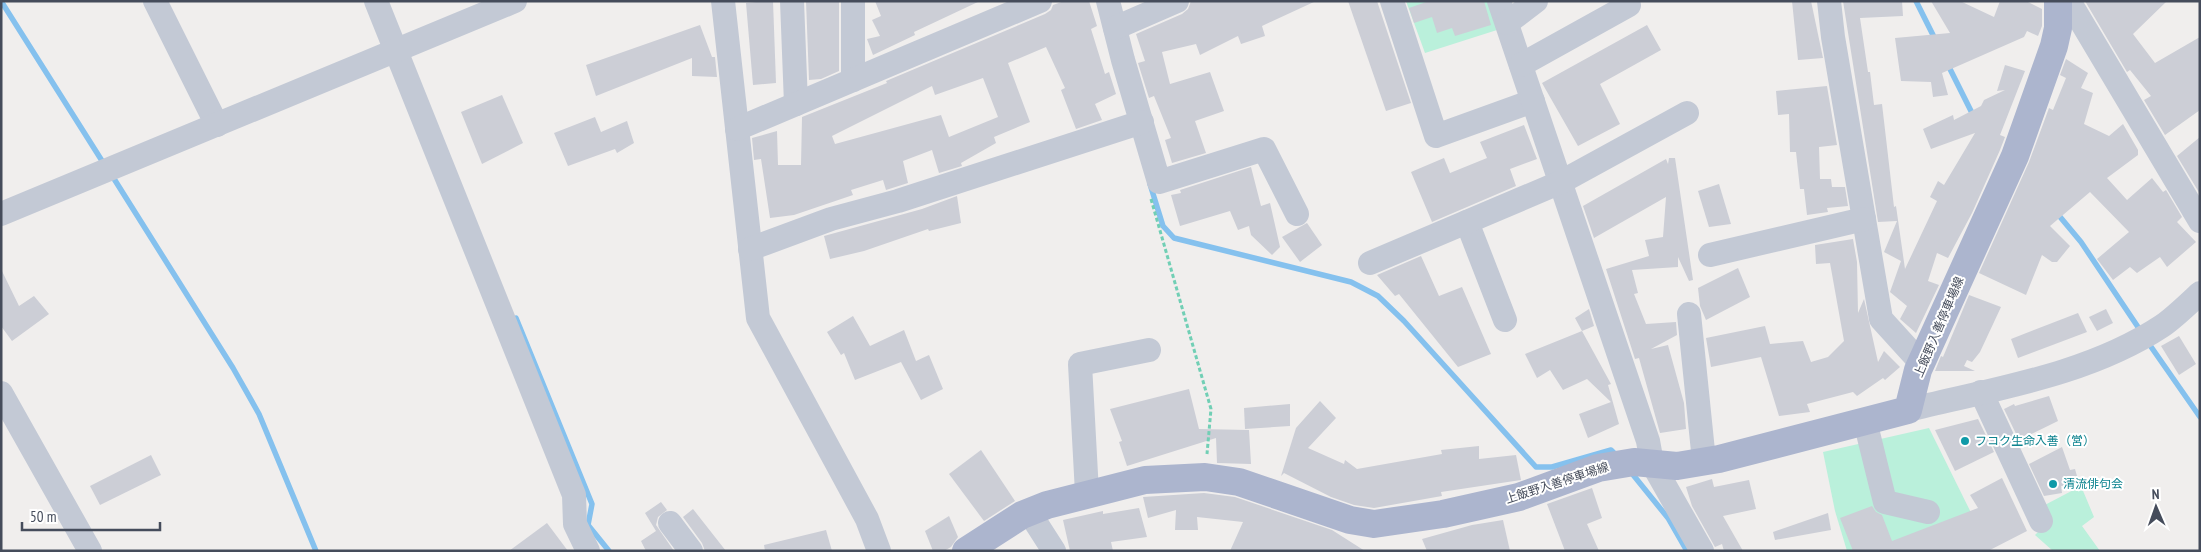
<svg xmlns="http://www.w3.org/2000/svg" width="2201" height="552" viewBox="0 0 2201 552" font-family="'PT Sans Narrow','Noto Sans JP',sans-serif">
<rect width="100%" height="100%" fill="#f0eeed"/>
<g fill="#baf0db">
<path d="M1406,1H1488L1497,30L1425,53Z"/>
<path d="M1929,428L1990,551H1847L1835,511L1823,452Z"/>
<path d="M2081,486L2094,517L2082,526L2100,551H2053L2035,535L2048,522L2041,507Z"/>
</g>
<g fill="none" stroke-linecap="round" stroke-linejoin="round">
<g stroke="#85c1ee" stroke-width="5.5">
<path d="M1,1L104,164"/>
<path d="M1916,1L1936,41"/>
<path d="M1947,63L1974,117"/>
<path d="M111,174L233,368L259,414L316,551"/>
<path d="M1150,184L1163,226L1174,238L1351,282L1378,296L1404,321L1536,467H1552L1611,450L1618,457"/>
<path d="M2056,212L2081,242L2142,333"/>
<path d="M516,318L592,504L588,525L609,551"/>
<path d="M2147,341L2200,417"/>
<path d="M1630,471L1668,518L1687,551"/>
</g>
</g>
<g fill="#ccced6" fill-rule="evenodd">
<path d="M766,1H773L776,83L753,85L746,3Z"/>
<path d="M806,1H839V71L821,79L809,80Z"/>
<path d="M875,1H980L914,32L915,35L873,55L867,39L880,36L872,20L881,16Z"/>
<path d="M1064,1H1089L1097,26L1091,29L1105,74L1109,72L1116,94L1095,104L1102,120L1076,129L1061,90L1065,88L1046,47L1008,63L1030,122L994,137L996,143L961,163L962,166L939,173L932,150L903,161L908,183L886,190L883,180L851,190L853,195L794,215L770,218L761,159L754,160L752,138L777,131L778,165H801L802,117L887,83L886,81L1045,14L1051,10L1053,5ZM983,78L998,117L949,137L941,115L835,144L832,136L932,86L935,95Z"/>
<path d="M1191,1H1316L1262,26L1265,36L1241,44L1238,36L1200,55L1196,44L1162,52L1170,84L1210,72L1224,111L1195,121L1206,153L1172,163L1165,140L1171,138L1154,96L1149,98L1138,63L1145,61L1136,34L1182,14L1188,9Z"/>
<path d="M1348,1H1377L1411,103L1386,111Z"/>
<path d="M1429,1H1484L1491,25L1455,36L1452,28L1437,33L1432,17L1414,23L1409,8Z"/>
<path d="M1792,1H1811L1823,58L1798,60Z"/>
<path d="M1843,1H1902L1903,16L1860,18L1868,72H1870L1874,105L1882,104L1894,207L1896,206L1905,269L1937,201L1930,197L1938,181L1944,185L1975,133L1931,149L1923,129L1953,115L1954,120L1981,106L1984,100L2005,90L1997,91L2005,65L2025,71L2000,135L2005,137L2000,150L1972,213L1948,258L1937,253L1928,281L1939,285L1916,333L1900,319L1907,306L1890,292L1901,261L1884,252L1897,221L1878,222Z"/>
<path d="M1931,1H1960L1994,17L2000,1H2026L2042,9V26L2038,36L2027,31L2024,37L1942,73L1948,95L1933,97L1931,82L1901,81L1895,38L1950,33Z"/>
<path d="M2085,1H2167L2133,34L2155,63L2200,37V110L2165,135L2144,100L2151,96L2130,70L2127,72Z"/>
<path d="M700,25L712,57H715L717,77L692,76V58L596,96L586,65Z"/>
<path d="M1647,25L1661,50L1600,84L1620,124L1578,146L1542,83Z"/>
<path d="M2066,59L2088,73L2081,88L2093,93L2084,124L2109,136L2123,124L2138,150V155L2107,178L2127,200L2152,178L2163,192L2166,190L2182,217L2177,222L2196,242L2167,267L2160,257L2137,273L2130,267L2113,280L2097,259L2129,232L2090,192L2050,226L2070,246L2057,262H2052L2042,255L2026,295L1979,273L2029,162L2049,108L2053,110L2066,78L2060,75Z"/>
<path d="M1827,86L1837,145L1819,147L1820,179H1831L1832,187H1845L1848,206L1827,208L1828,212L1807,215L1804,189H1800L1796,152H1790L1789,114L1778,115L1776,91Z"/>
<path d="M502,95L523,143L482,164L461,112Z"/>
<path d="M595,117L601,132L627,121L634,143L617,153L615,149L568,166L554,133Z"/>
<path d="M1524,125L1537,159L1510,169L1516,186L1432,222L1411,172L1444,158L1450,173L1487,158L1480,142Z"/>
<path d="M2200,137V194L2177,156Z"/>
<path d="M1669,158H1675L1693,280L1689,281L1678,257V267L1632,270L1638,293L1634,294L1646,324L1676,322L1677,335L1651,349L1668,345L1684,403L1686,429L1660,433L1639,358L1635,359L1606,269L1649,256L1645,240L1663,237L1666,197L1594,238L1583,206L1666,159L1668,164Z"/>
<path d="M1251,167L1261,206L1270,203L1280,247L1272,255L1251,235L1249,226L1238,230L1230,211L1180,226L1171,195L1181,193L1180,190Z"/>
<path d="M1719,184L1731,224L1709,227L1698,191Z"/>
<path d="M957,196L961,223L929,231L928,229L864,251L830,259L824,236L922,209Z"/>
<path d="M1307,223L1322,245L1300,262L1282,237Z"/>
<path d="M1853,239L1857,262L1858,313L1864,299L1878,362L1884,351L1900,367L1885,380L1883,378L1857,396L1853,392L1807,404L1810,412L1779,416L1761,357L1711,367L1706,338L1765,326L1770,344L1803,341L1811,362L1828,357L1844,341L1830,263L1816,264L1815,245Z"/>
<path d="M1421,256L1439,296L1462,287L1491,354L1458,367L1399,294L1395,296L1377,275Z"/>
<path d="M1738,268L1750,297L1706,320L1700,306L1698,288Z"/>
<path d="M1,269L19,306L34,296L49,314L12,341L1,326Z"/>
<path d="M1969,295L2001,307L1980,352L1972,362L1967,360L1964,366L1975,371H1935L1941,356L1943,357Z"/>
<path d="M1589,309L1594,326L1582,331L1575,318Z"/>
<path d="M2106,309L2113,323L2097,331L2089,317Z"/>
<path d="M2078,313L2087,332L2018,358L2011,339Z"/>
<path d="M853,316L870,346L904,330L916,361L929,355L943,389L921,400L901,362L855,380L844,353L841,355L827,332Z"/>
<path d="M1582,331L1611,384L1608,385L1619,424L1588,438L1579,414L1611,402L1587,379L1563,390L1550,370L1537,378L1525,354Z"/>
<path d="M2179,336L2196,364L2179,375L2161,346Z"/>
<path d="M1189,389L1199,429L1249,430L1251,464L1217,463L1216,438L1127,466L1119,442L1122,441L1110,409Z"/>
<path d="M2049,396L2058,421L2019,440L2004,409L2014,404L2015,406Z"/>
<path d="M1320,401L1336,418L1308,448L1344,464L1345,460L1357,469L1442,454L1441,450L1479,446V459L1516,455L1521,480L1441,492L1442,496L1374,508L1354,505L1331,497L1284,473L1281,476L1296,428Z"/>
<path d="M1290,404V426L1245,429L1244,408Z"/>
<path d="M1978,419L1994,452L1955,471L1935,430Z"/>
<path d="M2062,447L2070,470L2075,469L2079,483L2061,486L2062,493L2044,496L2029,464Z"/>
<path d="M981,450L1015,501L984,521L949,474Z"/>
<path d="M151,455L161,475L100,505L90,486Z"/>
<path d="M2002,478L2027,531L1988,551H1853L1840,518L1872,506L1876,512L1882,515L1892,541L1978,508L1970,495Z"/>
<path d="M1712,479L1714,487L1749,480L1756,509L1723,516L1743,551H1724L1722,544L1715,547L1692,506L1686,487Z"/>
<path d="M1592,488L1602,518L1587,524L1599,551H1565L1547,504Z"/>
<path d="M1204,493L1235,497L1332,530L1365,551H1230L1243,522L1197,517L1198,530H1175L1176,510L1148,518L1143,497Z"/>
<path d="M661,502L667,510L658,517L656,525L674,551H646L641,541L656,531L645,513Z"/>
<path d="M1139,508L1147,537L1111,542L1113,551H1070L1063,520L1103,511V514Z"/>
<path d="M693,509L726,551H705L702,543L683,517Z"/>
<path d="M1828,513L1831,530L1775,540L1773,532Z"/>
<path d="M949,516L958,537L951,547L944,551H933L925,531Z"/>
<path d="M1503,520L1510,551H1427L1422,539L1472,525Z"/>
<path d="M547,523L568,551H509Z"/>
<path d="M826,530L832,551H765L764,545Z"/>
</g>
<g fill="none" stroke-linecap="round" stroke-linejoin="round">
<path stroke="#71cfb5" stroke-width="3" stroke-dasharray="4 2.5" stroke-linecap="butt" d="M1151,199L1211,409L1207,454"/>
<g stroke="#c3c9d5" stroke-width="24">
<path d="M155,1L217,125"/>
<path d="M376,1L574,495L575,524L588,551"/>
<path d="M723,1L758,318L867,519L879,551"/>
<path d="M792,1L796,104"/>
<path d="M1108,1L1123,60L1159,182L1264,149L1297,214"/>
<path d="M1392,1L1436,136L1533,101"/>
<path d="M1499,1L1648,441L1652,463L1702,551"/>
<path d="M1829,1L1833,37L1881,319L1921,363"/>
<path d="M2069,1L2200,221"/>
<path d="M1507,23L1536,1"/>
<path d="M1115,28L1177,1"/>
<path d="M1521,65L1629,5"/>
<path d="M853,80V1"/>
<path d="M737,129L1040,1"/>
<path d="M1,214L515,1"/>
<path d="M1467,222L1505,320"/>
<path d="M750,249L831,219L898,201L1142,122"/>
<path d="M1710,255L1864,219"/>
<path d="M1370,263L1561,182L1687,113"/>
<path d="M1689,314L1704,461"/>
<path d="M1981,392L2041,521"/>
<path d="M1,393L90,551"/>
<path d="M1908,410C1993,389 2088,375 2162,326C2175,317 2188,304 2200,293"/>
<path d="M1865,421L1885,502L1928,512"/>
<path d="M1087,493L1080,364L1149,350"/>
<path d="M1029,512L1054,551"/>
<path d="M670,523L691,551"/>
</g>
<path stroke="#acb5ce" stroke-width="28" d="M966,551L1022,515L1047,505L1145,480L1205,477L1239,482L1350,520L1374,524L1443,514L1519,497L1598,468L1634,462L1677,466L1719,459L1908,410L1918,370L2015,156L2054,46L2058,28V1"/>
</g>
<g fill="#0f9aa8" stroke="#fff" stroke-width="2">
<circle cx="1965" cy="441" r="5"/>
<circle cx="2053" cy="484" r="5"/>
</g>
<g text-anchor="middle" stroke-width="4" stroke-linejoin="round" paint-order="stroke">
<g font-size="12" fill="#454c5b" stroke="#fff">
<text transform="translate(1939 327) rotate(-67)" y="4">上飯野入善停車場線</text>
<text transform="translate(1557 483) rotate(-18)" y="4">上飯野入善停車場線</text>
</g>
<g font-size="12" fill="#0d838f" stroke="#fff" text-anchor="start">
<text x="1975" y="445">フコク生命入善（営）</text>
<text x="2063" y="488">清流俳句会</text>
</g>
</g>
<rect width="2201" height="552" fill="none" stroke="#454c5b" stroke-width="5"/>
<g transform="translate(2156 507) rotate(358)" stroke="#ffffff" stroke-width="4" paint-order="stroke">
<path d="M0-4L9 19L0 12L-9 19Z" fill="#454c5b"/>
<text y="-8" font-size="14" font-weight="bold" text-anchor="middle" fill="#454c5b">N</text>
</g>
<path d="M22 522v8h138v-8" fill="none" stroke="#454c5b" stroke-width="2.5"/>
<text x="30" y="522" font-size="15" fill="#454c5b" stroke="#ffffff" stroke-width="4" paint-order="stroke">50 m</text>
</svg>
